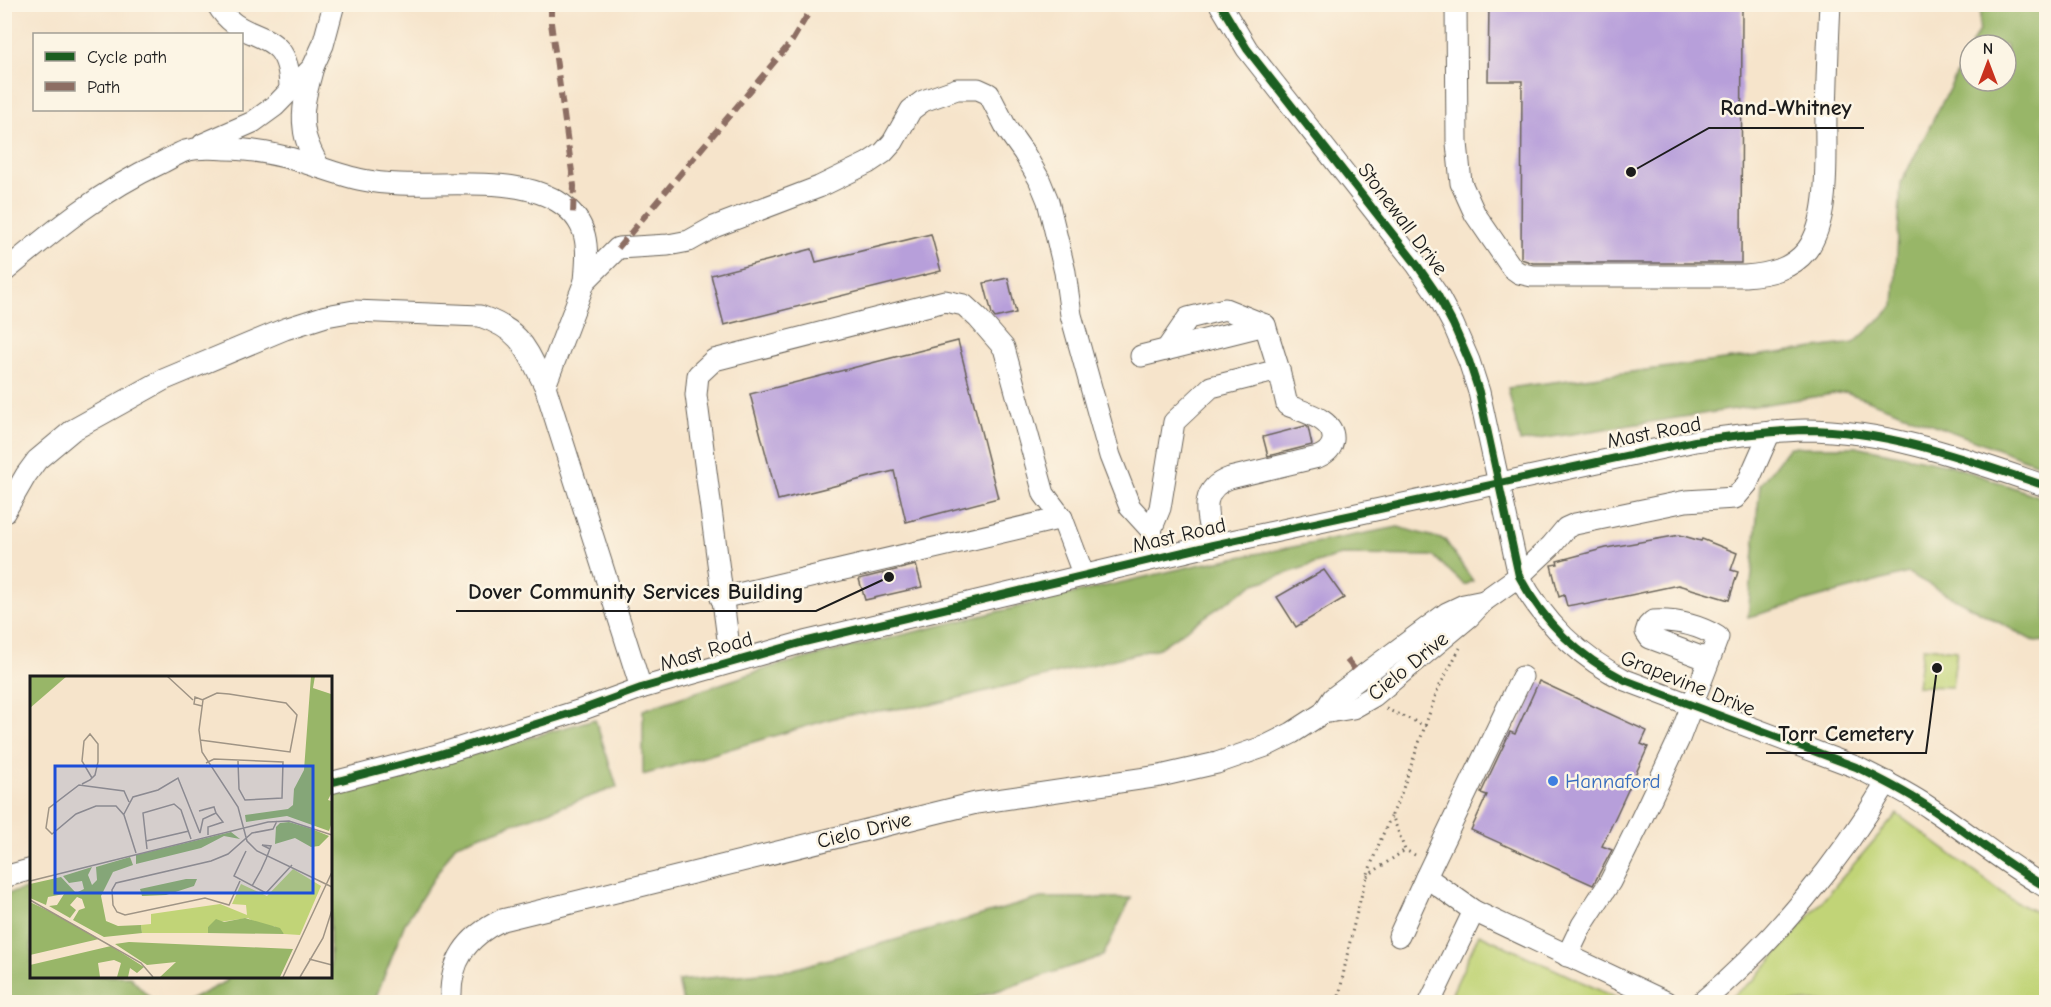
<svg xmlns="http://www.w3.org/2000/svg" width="2051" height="1007" viewBox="0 0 2051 1007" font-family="'Comic Neue',sans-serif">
<rect width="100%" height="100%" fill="#fcf5e5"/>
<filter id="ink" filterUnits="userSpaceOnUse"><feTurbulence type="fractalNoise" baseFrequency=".0167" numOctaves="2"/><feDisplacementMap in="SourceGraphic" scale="12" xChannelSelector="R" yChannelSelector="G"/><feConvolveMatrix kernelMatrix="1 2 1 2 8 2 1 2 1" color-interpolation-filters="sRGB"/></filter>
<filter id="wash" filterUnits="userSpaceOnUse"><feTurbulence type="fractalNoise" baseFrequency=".008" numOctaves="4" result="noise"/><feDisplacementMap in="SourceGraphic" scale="24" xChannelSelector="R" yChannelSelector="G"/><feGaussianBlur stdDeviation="1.35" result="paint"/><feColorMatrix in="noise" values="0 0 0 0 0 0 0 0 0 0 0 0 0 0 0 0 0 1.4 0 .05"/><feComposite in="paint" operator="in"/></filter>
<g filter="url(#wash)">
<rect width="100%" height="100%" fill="#f6e4cb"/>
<g fill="#c1d477" stroke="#6e784a" stroke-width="1.5">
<path d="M1923,647L1957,650L1952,687L1917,686Z"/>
<path d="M1897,814L2015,902L2046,917V1002H1724L1754,980Z"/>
<path d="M1479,934L1625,1002H1448Z"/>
</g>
<g fill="#98b668" stroke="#5a6942" stroke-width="1.5">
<path d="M1981,5H2046V467L1846,392L1520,442L1508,388L1854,343L1894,306L1901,183L1970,48V81H2006V45H1971L1979,30Z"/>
<path d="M1789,447H1860L1950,465L2046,499V641L2035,642L1908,573L1748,617L1760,485Z"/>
<path d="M1398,527L1445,540L1473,581L1465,585L1433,556L1341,555L1252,585L1159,648L930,705L844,715L643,775V710L771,667L1054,598L1197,565Z"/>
<path d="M595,719L617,787L456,844L405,923L374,1002H186L227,981L226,976H330V795Z"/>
<path d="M31,888L32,976H129L154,1002H5V894Z"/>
<path d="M1041,898H1131L1103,956L963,1002H683L678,981L790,970Z"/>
</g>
<g id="blocks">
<g fill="#b79fda">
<path d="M1489,4H1742L1741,263H1533L1521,259L1522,81H1488Z"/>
<path d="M931,234L941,271L724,325L711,275L812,249L816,262Z"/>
<path d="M1008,278L1016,313L995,318L992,314L984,283Z"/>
<path d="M958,341L998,498L906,522L894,471L778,500L750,394Z"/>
<path d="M1305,426L1308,427L1312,445L1268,456L1263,437Z"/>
<path d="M1680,535L1701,541L1702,539L1737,553L1731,570L1738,572L1729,600L1678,585L1584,605L1583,603L1567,606L1564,595L1559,597L1551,565L1558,564L1557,561L1606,548Z"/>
<path d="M916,565L922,587L865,600L859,579Z"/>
<path d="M1324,570L1344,598L1296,627L1277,597Z"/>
<path d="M1539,681L1647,731L1641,744L1648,747L1602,846L1612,850L1593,885L1471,830L1487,795L1481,793L1510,732L1515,734Z"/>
</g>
</g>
</g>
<g filter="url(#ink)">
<use href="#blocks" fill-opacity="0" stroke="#686259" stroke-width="1.5"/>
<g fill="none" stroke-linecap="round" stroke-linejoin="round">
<g stroke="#686259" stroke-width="23">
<g id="minor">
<path d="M217,4C242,49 290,21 290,90"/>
<path d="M1220,4L1247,49L1417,265L1437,294L1453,324L1469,361L1479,392L1519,576C1544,623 1578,656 1625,680L1856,767C1882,780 1907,792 1930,808C1970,834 2005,864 2046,887"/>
<path d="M1456,4L1457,143L1461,183L1475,214L1512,268L1519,273L1532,276H1745C1769,274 1791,270 1807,250C1831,218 1825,154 1826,115C1827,78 1828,41 1830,4"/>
<path d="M313,67C308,86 301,108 304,128C305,142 313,155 319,167"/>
<path d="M203,144L253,122L275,106L313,67L323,45L334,4"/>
<path d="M4,272C53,231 102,190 161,163C169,159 177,154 185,151C198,147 213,148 226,149C246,149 265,152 285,157C311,163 337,175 363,180C420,192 506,171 557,201C590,221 588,247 585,281"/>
<path d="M1166,350L1188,318L1225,309L1265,325"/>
<path d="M1141,356L1265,325L1279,370"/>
<path d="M545,386L585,281L618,248L668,245L689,241L714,227L819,187L868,163L883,153L893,142L911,110L923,101L957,89H978L989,94L1007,129L1024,153L1039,179L1048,201L1065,272L1071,315L1110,456L1130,507L1151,530"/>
<path d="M4,513L26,475L37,460L73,430L163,380L285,329L326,316L354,311L480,316C523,331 526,349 545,386L641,688"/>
<path d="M1154,543L1151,530L1160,508L1174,422L1211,387L1279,370L1287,405C1303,412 1335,419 1333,440C1332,449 1325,454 1318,457L1230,478C1196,490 1208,518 1213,545"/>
<path d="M721,598L1062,518"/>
<path d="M731,662L696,395L698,375L714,360L945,301L964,305L978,318L1004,348L1044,494L1062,518L1084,576"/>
<path d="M1522,677L1426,877L1474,911L1666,1002"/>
<path d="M1323,713L1353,708L1374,696L1469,617L1484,601L1519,576L1551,546L1566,528L1575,524L1686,501L1735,498L1747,484L1770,432"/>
<path d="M330,783L434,756L578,711L641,688L804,642L1213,545L1695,441C1732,436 1768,431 1805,430C1888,430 1969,460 2046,486"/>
<path d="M4,877L32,869"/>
<path d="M1399,936L1426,877"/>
<path d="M1567,956L1582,925L1610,882L1638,826L1679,739L1718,637C1698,625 1676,620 1653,621L1648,626L1646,632L1650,638L1709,660"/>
<path d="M451,1002C449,962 466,937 502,920L976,803L1160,776L1217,763L1266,746L1292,733L1323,713L1333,698L1447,613L1464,605L1484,601"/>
<path d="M1430,1002L1474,911"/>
<path d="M1702,1002C1773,943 1840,862 1887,782"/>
</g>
</g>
<g stroke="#686259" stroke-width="3" stroke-dasharray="1.5 4.5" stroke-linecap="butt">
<path d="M1386,709L1426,726"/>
<path d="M1415,855L1405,850L1392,815L1401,794L1438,689L1460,648"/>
<path d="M1367,876L1405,850"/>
<path d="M1338,1002C1350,938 1362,876 1391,817"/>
</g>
<use href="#minor" stroke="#fff" stroke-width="21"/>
<g stroke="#8d6e63" stroke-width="6" stroke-dasharray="12 6" stroke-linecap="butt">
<path d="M551,4V23L574,186L573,215"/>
<path d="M618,248L792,41L814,4"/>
<path d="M1347,660L1357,672"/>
</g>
<g stroke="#fcf5e5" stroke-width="11">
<g id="cycleway">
<path d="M1220,4L1247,49L1417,265L1437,294L1453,324L1469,361L1479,392L1519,576C1544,623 1578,656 1625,680L1856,767C1882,780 1907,792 1930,808C1970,834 2005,864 2046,887"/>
<path d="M330,783L434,756L578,711L641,688L804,642L1213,545L1695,441C1732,436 1768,431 1805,430C1888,430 1969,460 2046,486"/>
</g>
</g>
<use href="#cycleway" stroke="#1b5e20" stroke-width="8"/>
</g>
</g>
<circle fill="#3f7fe0" stroke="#fcf5e5" stroke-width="2" cx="1553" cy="781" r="6"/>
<g text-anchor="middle" stroke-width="5" stroke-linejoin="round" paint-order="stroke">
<g font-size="21" fill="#1c1c1c" stroke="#fcf5e5">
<text transform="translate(1403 219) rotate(53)" y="7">Stonewall Drive</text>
<text transform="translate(1654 432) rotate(-11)" y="7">Mast Road</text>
<text transform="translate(1179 535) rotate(-13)" y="7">Mast Road</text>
<text transform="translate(706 651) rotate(-16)" y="7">Mast Road</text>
<text transform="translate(1408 666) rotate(-39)" y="7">Cielo Drive</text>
<text transform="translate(1688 683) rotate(22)" y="7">Grapevine Drive</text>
<text transform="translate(864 830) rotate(-14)" y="7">Cielo Drive</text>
</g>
<g font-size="21" fill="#366cbe" stroke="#fcf5e5" text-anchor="start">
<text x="1565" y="788">Hannaford</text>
</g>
</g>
<g transform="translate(30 676)">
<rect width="302" height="302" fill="#f6e4cb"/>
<path d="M263,193L291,210L270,259L254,258L244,250H231L218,242L189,246L178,251V257H112L111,249L121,248V238L190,228L217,239L216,229L202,228L211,208L237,220Z" fill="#c1d477"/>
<path d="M0,0H37L0,32ZM281,0H285L283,12L301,18L302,116L298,124L301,125V149L299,155L257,140L216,146L215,139L258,133L263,129L264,113L274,94ZM259,146L282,153L299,160L289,170L281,171L265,162L245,168L246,151L250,147ZM201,156L210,163L194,160L171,172L106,188V179ZM100,181L103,189L83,196L71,220L76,245L88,250L111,249L112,257L74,261L43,244L49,234L55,232L52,223L47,221L40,229L46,234L40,242L19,230L27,229L34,218L18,221L16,229L0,222V208L31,201L46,217L54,213L52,205L39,207L33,200L62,191L58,199L62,209L67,204L66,191ZM156,203H167L164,210L136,219L112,220L110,213ZM0,226L27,239L69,263L0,279ZM215,242L250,252L254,258L178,257V251L186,243L194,246ZM99,266L263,273L250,301H130L146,286L117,289L85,268ZM81,270L114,291L107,297L100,292L98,301H87L91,287L84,284L68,287L70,301H0V289Z" fill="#98b668"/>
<path fill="none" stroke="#9f9485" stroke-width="1.5" d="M137,0L163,24M172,30L164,28L165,21L173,24L169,54L172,76L208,131L217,165L227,175L302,211M170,64L260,76L267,39L256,27L199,18L187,17L172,24M176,87L184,83L253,86L252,122L215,124L209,113L208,85M52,108L60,104L65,99L68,86V68L60,58L54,65L52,85L62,102M99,126L94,115L49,109L19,132L16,152L22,158L46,138L66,130H86L94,139L106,177M169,135L184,131L186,137M94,138L103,121L128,114L148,102L170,157M170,157L173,143L186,137L193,146L178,151V159M116,165L159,155M117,173L113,137L144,128L151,134L161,163M216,175L204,200L236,217L262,189M0,205L238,146L259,145L302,159M210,205L199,229L175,222L95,239L87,236L83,229L82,214L86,207L181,185L198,178L222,157L243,153L247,145M222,210L231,194L236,183L241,170L232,169L240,173M0,224L111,287L123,301M279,283L302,289M253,301L302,196M270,301L293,262L302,234"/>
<path fill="#1d4ed8" fill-opacity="0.15" stroke="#1d4ed8" stroke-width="3" d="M25,90H283V217H25Z"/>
<rect width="302" height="302" fill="none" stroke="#1c1c1c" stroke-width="3"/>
</g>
<path fill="none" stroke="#1c1c1c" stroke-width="2" d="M1631 172L1709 128H1864M889 577L816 611H456M1937 668L1926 753H1766"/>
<g fill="#1c1c1c" stroke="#fcf5e5" stroke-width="2">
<circle cx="1631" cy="172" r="6"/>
<circle cx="889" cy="577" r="6"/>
<circle cx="1937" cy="668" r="6"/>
</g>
<g font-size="22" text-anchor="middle" font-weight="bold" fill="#1c1c1c" stroke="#fcf5e5" stroke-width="5" stroke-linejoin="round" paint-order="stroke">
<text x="1786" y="115">Rand-Whitney</text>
<text x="636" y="599">Dover Community Services Building</text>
<text x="1846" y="741">Torr Cemetery</text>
</g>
<rect width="2051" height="1007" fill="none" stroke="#fcf5e5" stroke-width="24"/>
<rect x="33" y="33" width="210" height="78" fill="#fcf5e5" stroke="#a29e95" stroke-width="1.5"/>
<rect x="45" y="52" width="30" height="9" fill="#1b5e20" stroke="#a29e95" stroke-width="1.5"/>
<text x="87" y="63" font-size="18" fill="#1c1c1c">Cycle path</text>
<rect x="45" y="82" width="30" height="9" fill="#8d6e63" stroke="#a29e95" stroke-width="1.5"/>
<text x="87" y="93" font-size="18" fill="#1c1c1c">Path</text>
<g transform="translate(1988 63)"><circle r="28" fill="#fcf5e5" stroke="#a29e95" stroke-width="1.5"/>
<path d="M0-4.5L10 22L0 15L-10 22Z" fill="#c8321e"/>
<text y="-9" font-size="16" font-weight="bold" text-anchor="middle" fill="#1c1c1c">N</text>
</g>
</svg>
